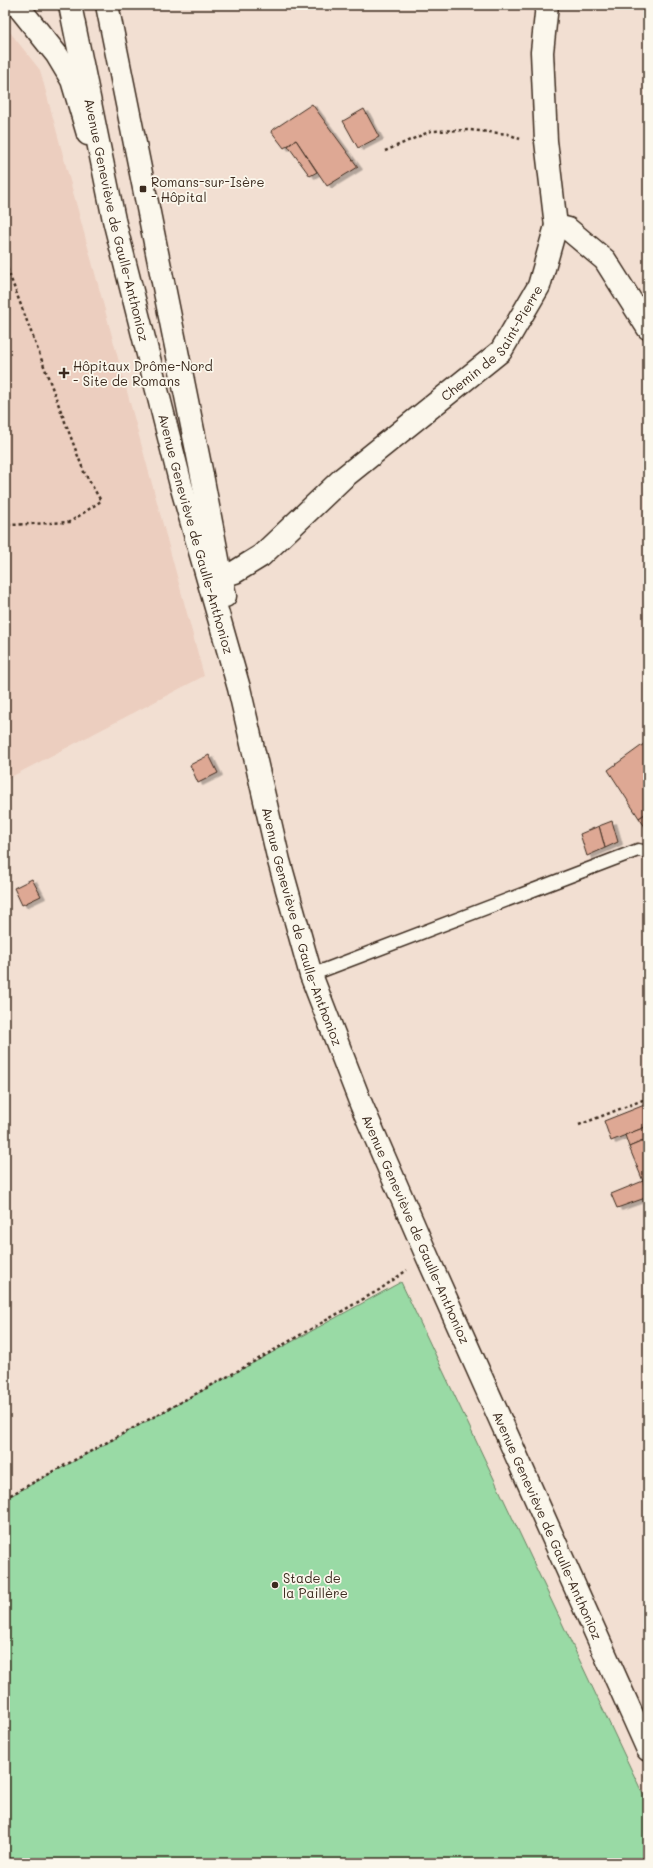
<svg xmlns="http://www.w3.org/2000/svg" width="653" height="1868" viewBox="0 0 653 1868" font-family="Mali,sans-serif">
<defs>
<filter id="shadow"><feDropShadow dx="4.5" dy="2.5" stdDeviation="0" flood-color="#0004"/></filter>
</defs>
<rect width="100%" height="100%" fill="#f2dfd2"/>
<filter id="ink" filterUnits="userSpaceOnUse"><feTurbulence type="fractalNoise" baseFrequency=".025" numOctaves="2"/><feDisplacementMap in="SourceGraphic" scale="8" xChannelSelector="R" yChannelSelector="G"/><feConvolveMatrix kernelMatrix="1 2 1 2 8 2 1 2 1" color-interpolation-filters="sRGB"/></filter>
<g filter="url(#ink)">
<path fill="#eccebf" d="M5,26L40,70L204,676L5,780Z"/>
<path fill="#99daa5" stroke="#6a8262" d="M401,1282L648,1805V1863H5V1499Z"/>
<g fill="#dea894" stroke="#3b2a1e" filter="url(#shadow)">
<path d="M312,104L358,167L327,186L296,140L284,148L271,131Z"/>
<path d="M364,109L379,137L358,148L343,121Z"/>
<path d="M296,140L317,172L310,176L288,146Z"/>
<path d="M648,741V812L639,818L608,770Z"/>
<path d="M209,755L218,773L198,783L190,765Z"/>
<path d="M648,812V831L639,818Z"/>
<path d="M612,821L618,842L605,848L599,826Z"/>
<path d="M599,826L605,848L587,856L580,834Z"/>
<path d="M32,879L41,896L22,905L14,888Z"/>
<path d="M647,1104L648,1126L611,1141L604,1121Z"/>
<path d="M648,1126V1139L629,1147L625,1135Z"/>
<path d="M648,1139V1179L643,1181L629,1147Z"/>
<path d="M648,1179V1196L643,1181Z"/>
<path d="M643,1181L648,1197L617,1208L611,1194Z"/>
</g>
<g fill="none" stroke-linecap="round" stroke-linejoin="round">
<g stroke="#3b2a1e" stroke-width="15">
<path id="lane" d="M311,975L638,850L648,852"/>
</g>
<g stroke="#3b2a1e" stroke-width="25">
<g id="street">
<path d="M17,5L57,55L72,80L88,134"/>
<path d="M556,226L568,229L605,260L648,328"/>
<path id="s1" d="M222,576L235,572L261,556L343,478L501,351L539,286L556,226L546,141L542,52L547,5"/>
</g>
</g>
<g stroke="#3b2a1e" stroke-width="25">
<g id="secondary">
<path id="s2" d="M70,5L114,220L181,485L239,688L279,861L311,975L361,1104L427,1256L648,1750"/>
<path d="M107,5L203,480L225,596"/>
</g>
</g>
<g stroke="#3b2a1e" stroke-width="2.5" stroke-dasharray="3 3" stroke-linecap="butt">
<path d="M385,151L431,131L470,130L508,134L520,139"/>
<path d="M5,263L84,472L101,501L70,522L10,525L5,528"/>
<path d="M579,1125L648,1098"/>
<path d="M5,1498L234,1373L379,1290L407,1270"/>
<path d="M645,1775L648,1782"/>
</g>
<use href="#lane" stroke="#fbf7ec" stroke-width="12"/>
<use href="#street" stroke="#fbf7ec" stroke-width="22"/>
<use href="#secondary" stroke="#fbf7ec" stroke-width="22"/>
</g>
</g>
<g fill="#3b2a1e" stroke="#fbf7ec" stroke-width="1.5">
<rect x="139" y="185" width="8" height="8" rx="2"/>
<path d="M62 367h4v4h4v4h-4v4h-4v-4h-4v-4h4z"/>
<circle cx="275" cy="1585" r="4"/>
</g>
<g text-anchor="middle" stroke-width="3.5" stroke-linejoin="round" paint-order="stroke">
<g font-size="13" fill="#3b2a1e" stroke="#fbf7ec" text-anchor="start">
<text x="151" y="187">Romans-sur-Isère<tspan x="151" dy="15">- Hôpital</tspan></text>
<text x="73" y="371">Hôpitaux Drôme-Nord<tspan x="73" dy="15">- Site de Romans</tspan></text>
<text x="283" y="1583">Stade de<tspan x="283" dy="15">la Paillère</tspan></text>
</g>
<g font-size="13" fill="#3b2a1e" stroke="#fbf7ec">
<text dy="5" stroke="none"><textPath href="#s2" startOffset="220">Avenue Geneviève de Gaulle-Anthonioz</textPath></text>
<text dy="5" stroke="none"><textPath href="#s1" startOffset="360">Chemin de Saint-Pierre</textPath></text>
<text dy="5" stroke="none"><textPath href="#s2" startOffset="544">Avenue Geneviève de Gaulle-Anthonioz</textPath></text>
<text dy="5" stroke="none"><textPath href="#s2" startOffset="951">Avenue Geneviève de Gaulle-Anthonioz</textPath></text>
<text dy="5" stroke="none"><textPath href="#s2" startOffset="1275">Avenue Geneviève de Gaulle-Anthonioz</textPath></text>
<text dy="5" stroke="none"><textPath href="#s2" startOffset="1599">Avenue Geneviève de Gaulle-Anthonioz</textPath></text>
</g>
</g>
<rect width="653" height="1868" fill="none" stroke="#fbf7ec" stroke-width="20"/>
<rect x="10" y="10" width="633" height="1848" fill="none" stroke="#3b2a1e" stroke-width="1.5" filter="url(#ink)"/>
</svg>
